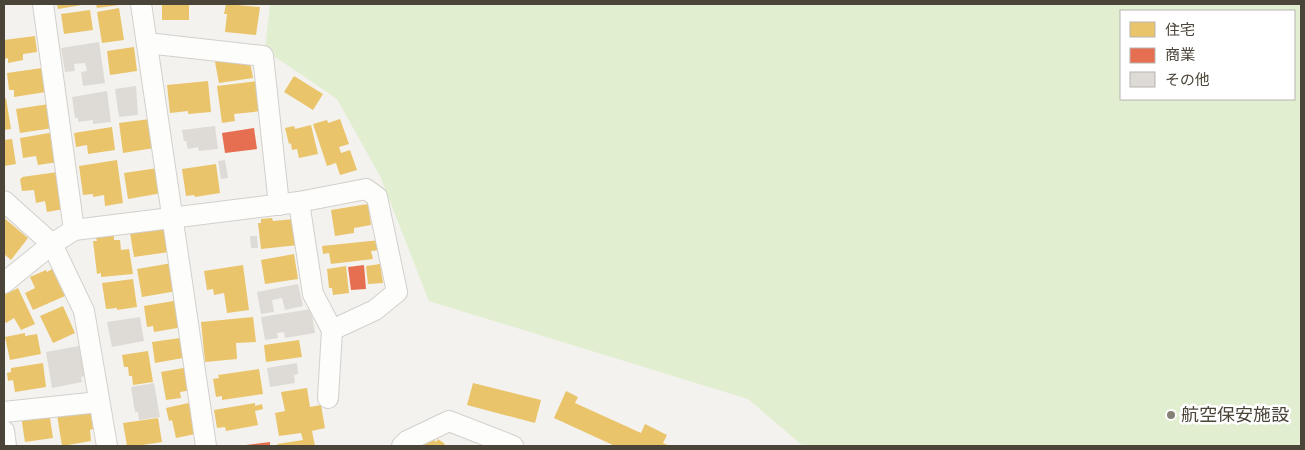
<svg xmlns="http://www.w3.org/2000/svg" width="1305" height="450" viewBox="0 0 1305 450" font-family="'Noto Sans','Noto Sans JP',sans-serif">
<rect width="100%" height="100%" fill="#f4f2ee"/>
<path fill="#e1eecf" fill-rule="evenodd" d="M270,4H1301V446H803L748,399L429,301L380,176L337,99L265,50ZM1121,11H1294V99H1121Z"/>
<g fill="#e9c46a">
<path d="M57,4H82V5L58,9Z"/>
<path d="M96,4H119V5L97,8Z"/>
<rect x="162" y="4" width="27" height="16"/>
<path d="M226,4L260,7L256,35L225,32L227,14H224Z"/>
<path d="M119,8L124,40L102,43L97,12Z"/>
<path d="M90,10L93,30L64,34L61,14Z"/>
<path d="M35,36L37,52L23,54V60L8,63V58L5,59L4,40Z"/>
<path d="M134,47L137,71L110,75L107,51Z"/>
<path d="M239,58L240,64L250,62L253,78L219,83L215,62Z"/>
<path d="M42,68L46,92L14,97V90H9L7,73Z"/>
<path d="M294,76L323,94L313,110L284,92Z"/>
<path d="M208,81L211,112L188,114V111L170,113L167,85Z"/>
<path d="M258,81L262,111L234,114L235,121L222,123L217,86Z"/>
<path d="M6,98L11,129L4,130V99Z"/>
<path d="M49,104L53,128L20,133L16,109Z"/>
<path d="M150,119L154,148L123,153L119,123Z"/>
<path d="M340,119L349,144L339,147L341,153L350,150L357,170L340,175L336,163L327,166L313,124L327,120L328,123Z"/>
<path d="M311,125L318,154L299,158L297,149L292,150L291,143L289,144L285,128L294,126L295,129Z"/>
<path d="M112,127L115,150L88,154L87,145L76,147L74,133Z"/>
<path d="M55,132L58,162L38,165L36,156L23,158L20,138Z"/>
<path d="M12,139L16,164L4,166V140Z"/>
<path d="M117,160L123,203L105,206L104,195L93,197V194L83,195L79,166Z"/>
<path d="M216,164L220,193L195,197L194,195L186,196L182,169Z"/>
<path d="M158,168L162,193L128,199L124,173Z"/>
<path d="M58,172L64,209L47,212L45,201L36,203L34,190L22,191L20,179L22,178V177Z"/>
<path d="M368,204L371,225L354,228V233L335,236L331,210Z"/>
<path d="M4,218L28,238L11,260L4,254Z"/>
<path d="M272,218L273,221L295,219L298,245L261,249L258,223H261V219Z"/>
<path d="M166,227L169,252L134,257L130,233Z"/>
<path d="M114,235V240H120L121,250L129,249L133,274L101,277V273L97,274L93,241H97L96,238Z"/>
<path d="M380,240L381,250L371,251L373,259L331,264L329,253L323,254L322,246Z"/>
<path d="M294,254L298,279L265,284L261,260Z"/>
<path d="M172,263L177,291L142,297L137,269Z"/>
<path d="M380,264L383,283L368,284L366,266Z"/>
<path d="M243,265L249,310L227,313L224,293L214,295L213,289L207,290L204,271Z"/>
<path d="M346,266L349,293L333,295L332,288H329L327,269Z"/>
<path d="M52,269L65,296L33,310L25,293L35,288L30,277L46,270L47,272Z"/>
<path d="M133,279L137,307L117,310V308L106,309L102,283Z"/>
<path d="M18,288L35,324L21,330L14,318L6,323L4,319V295Z"/>
<path d="M179,300L183,327L154,332L153,326L147,327L144,306Z"/>
<path d="M63,306L75,333L53,343L40,316Z"/>
<path d="M253,317L256,342L236,343L237,359L205,362L201,322Z"/>
<path d="M25,333V336L37,334L41,354L10,360L5,337Z"/>
<path d="M180,338L183,358L155,363L152,342Z"/>
<path d="M299,340L302,357L266,362L264,345Z"/>
<path d="M148,351L153,382L133,385L132,376H129L128,367H124L122,355Z"/>
<path d="M43,363L46,387L15,392L13,380L8,381L7,373L11,372V368Z"/>
<path d="M189,367L192,390L180,392L181,398L166,400L161,372Z"/>
<path d="M259,369L263,394L222,400V396L216,397L213,379L219,378L218,375Z"/>
<path d="M473,383L541,400L535,423L467,405Z"/>
<path d="M307,388L310,407L321,405L325,428L312,431L315,446H278L277,444L303,440L301,433L279,436L275,413L285,411L281,392Z"/>
<path d="M566,391L578,397L575,403L641,433L645,424L667,435L663,443L670,446H615L554,418Z"/>
<path d="M193,402L200,433L176,438L172,420L169,421L166,408Z"/>
<path d="M255,403V406L262,404L263,409L255,411L258,425L226,431L225,427L217,428L214,410Z"/>
<path d="M90,410L93,429L90,430L91,441L62,446L57,415Z"/>
<path d="M49,412L53,438L25,442L21,416Z"/>
<path d="M158,418L162,442L136,446H127L123,423Z"/>
<path d="M432,438L436,442L438,439L445,444L443,446H422L425,442L427,444Z"/>
</g>
<g fill="#e76f51">
<path d="M254,128L257,149L225,153L222,133Z"/>
<path d="M364,265L366,289L351,290L348,267Z"/>
<path d="M270,442V446H246V445Z"/>
</g>
<g fill="#dedbd6">
<path d="M99,42L105,83L83,86L81,72L87,71L85,63L74,64L75,71L65,72L61,48Z"/>
<path d="M136,86L138,115L119,117L115,89Z"/>
<path d="M107,91L111,122L93,124V120L78,122V118H75L72,97Z"/>
<path d="M215,126L218,149L199,151L198,147L188,149L186,141H184L182,130Z"/>
<path d="M225,160L228,178L221,179L218,161Z"/>
<path d="M250,236H257L258,248H251Z"/>
<path d="M298,284L303,306L285,310L282,298L272,300L274,312L261,314L257,292Z"/>
<path d="M311,309L315,333L285,338L284,332L277,333L278,338L265,340L261,317Z"/>
<path d="M140,317L144,341L112,347L107,322Z"/>
<path d="M79,346L85,376L81,377L82,382L52,388L46,352Z"/>
<path d="M297,363L298,374L294,375L295,383L270,387L267,368Z"/>
<path d="M154,383L160,417L139,420L138,412H135L131,387Z"/>
</g>
<g fill="none" stroke-linecap="round" stroke-linejoin="round">
<g stroke="#d2d0cb" stroke-width="22">
<g id="minor">
<path d="M43,4L74,230"/>
<path d="M141,4L206,446"/>
<path d="M147,43L263,56L279,205"/>
<path d="M4,201L52,244L84,311L107,446"/>
<path d="M299,202L313,294L332,330L328,398"/>
<path d="M4,283L52,244L74,230L299,202L366,189L377,197L397,292L375,310L332,330"/>
<path d="M4,412L99,402"/>
<path d="M4,431L6,446"/>
<path d="M402,446L407,441L449,421L513,446"/>
</g>
</g>
<use href="#minor" stroke="#fdfdfc" stroke-width="20"/>
</g>
<circle fill="#868178" stroke="#fff" stroke-width="2" cx="1171" cy="415" r="5"/>
<g text-anchor="middle" stroke-width="5" stroke-linejoin="round" paint-order="stroke">
<g font-size="18" fill="#4b4439" stroke="#fff" text-anchor="start">
<text x="1181" y="421">航空保安施設</text>
</g>
</g>
<rect width="1305" height="450" fill="none" stroke="#4b4439" stroke-width="10"/>
<rect x="1120" y="10" width="175" height="90" fill="#ffffff" stroke="#b7b4b0"/>
<rect x="1130" y="22" width="25" height="15" fill="#e9c46a" stroke="#b7b4b0"/>
<text x="1165" y="35" font-size="15" fill="#4b4439">住宅</text>
<rect x="1130" y="48" width="25" height="15" fill="#e76f51" stroke="#b7b4b0"/>
<text x="1165" y="60" font-size="15" fill="#4b4439">商業</text>
<rect x="1130" y="72" width="25" height="15" fill="#dedbd6" stroke="#b7b4b0"/>
<text x="1165" y="85" font-size="15" fill="#4b4439">その他</text>
</svg>
